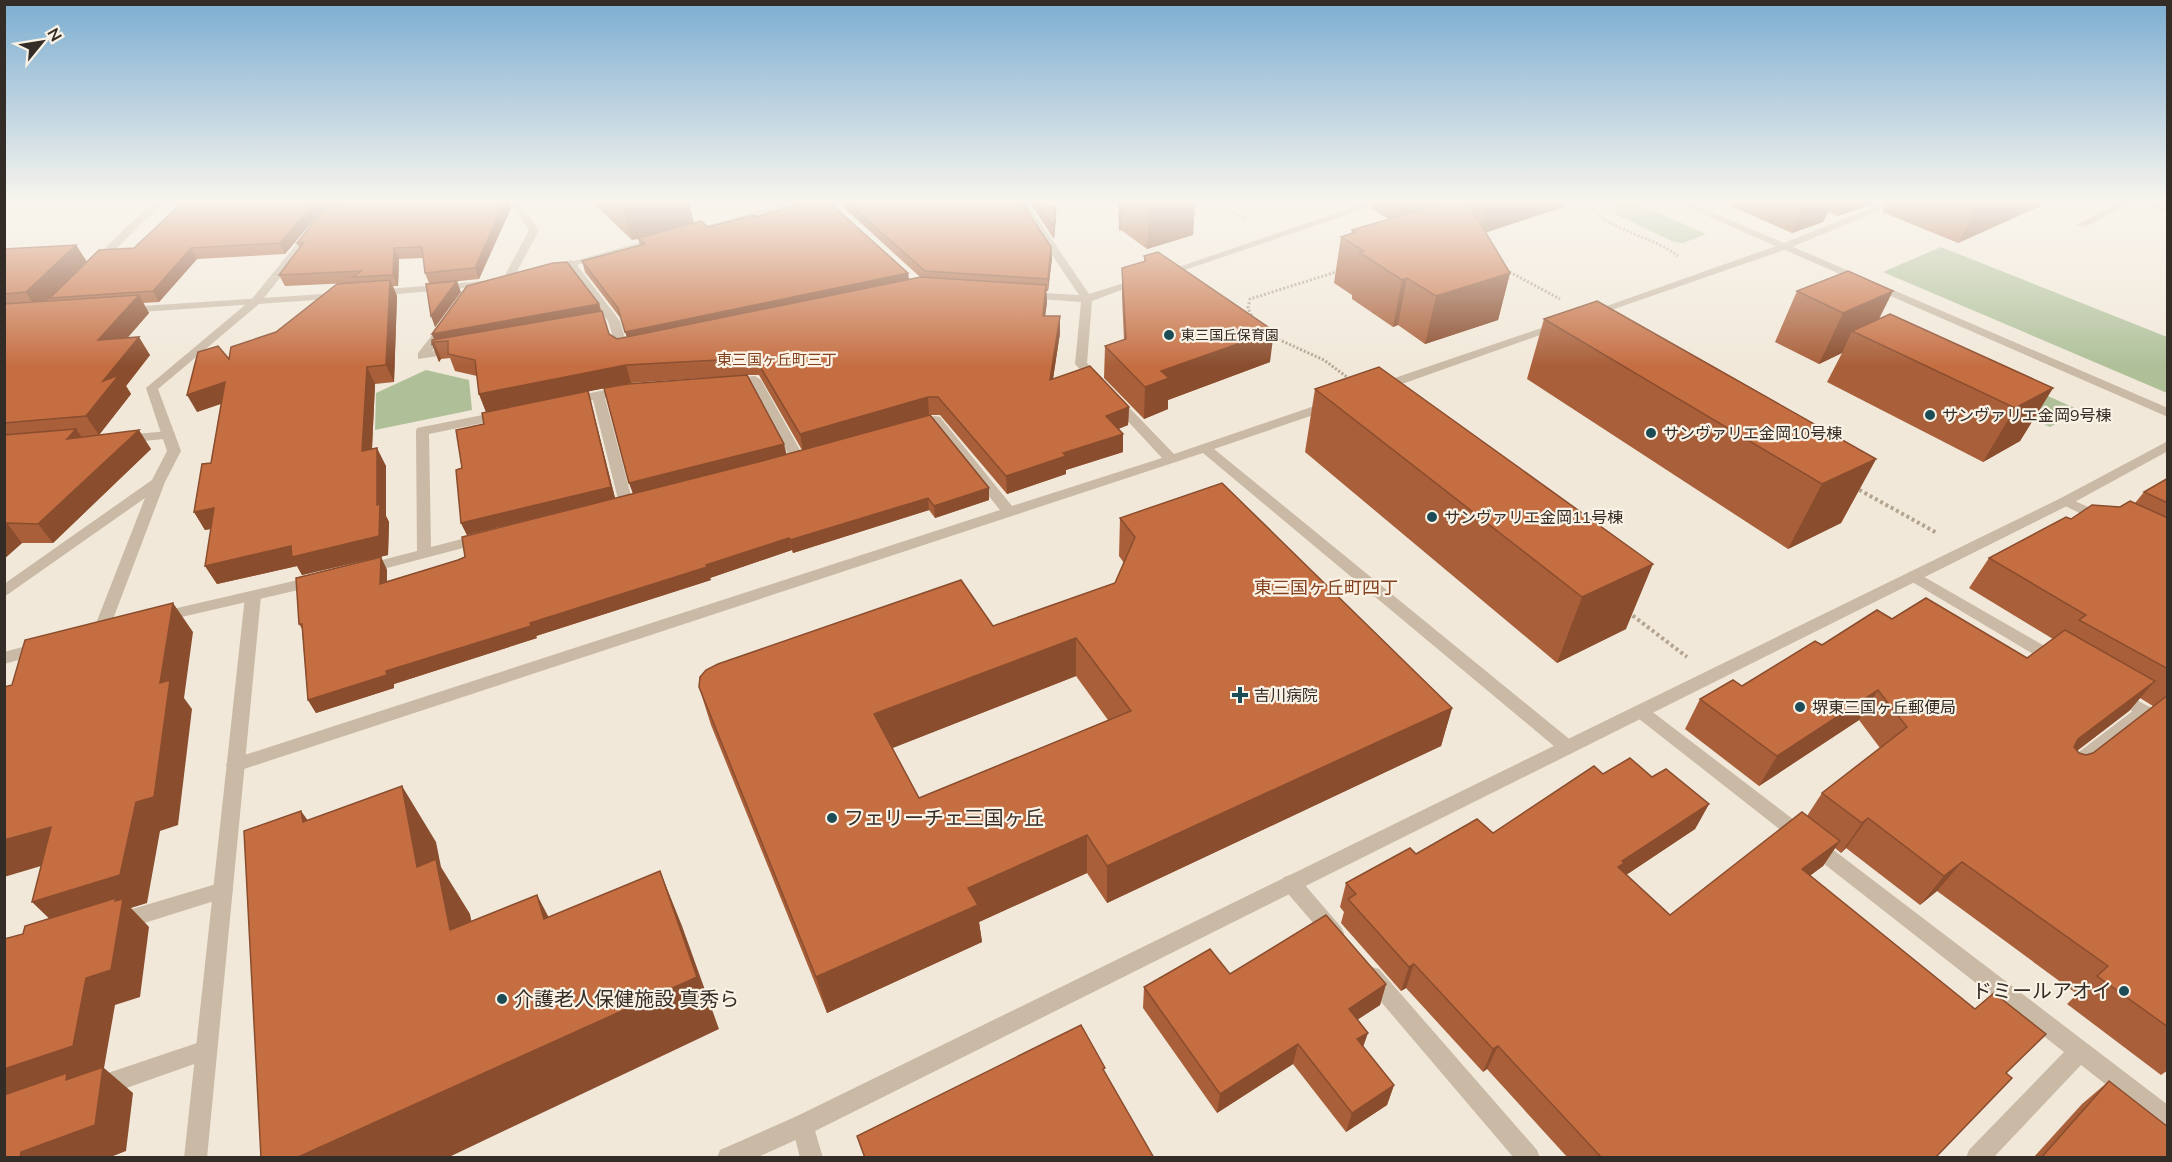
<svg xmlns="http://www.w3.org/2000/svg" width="2172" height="1162" viewBox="0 0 2172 1162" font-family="Mulish,'Noto Sans JP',sans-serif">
<rect width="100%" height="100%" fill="#f1e8d9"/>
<g fill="#afc099">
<path d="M1612,203H1636L1706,234L1683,243L1674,242L1617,215Z"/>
<path d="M1941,247L2167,337V393L1883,272Z"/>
<path d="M1959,356L2079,410L2050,427L1930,371Z"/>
<path d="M426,370L469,380L472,410L375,430L376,393Z"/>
</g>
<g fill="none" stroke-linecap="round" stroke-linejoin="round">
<g stroke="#b4a38f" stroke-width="3" stroke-dasharray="2 2" stroke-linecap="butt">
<path d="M1218,203L1246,220"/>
<path d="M1588,203C1596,209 1599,217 1609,222C1631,235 1657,240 1678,256"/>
<path d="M1506,270L1560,299"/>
<path d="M1253,319L1248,308L1250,299L1333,273L1339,269"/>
<path d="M1271,336L1324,360L1351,380"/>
</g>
<g stroke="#b4a38f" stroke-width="4" stroke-dasharray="3 3" stroke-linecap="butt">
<path d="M1854,487L1937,533"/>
<path d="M1628,612L1687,657"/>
</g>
<g fill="#c9b9a5" fill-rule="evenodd">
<path d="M2118,203H2132L2085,227L2076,225Z"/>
<path d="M444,324L450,327L432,351L455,346L461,350L459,353L418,359V353L440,325Z"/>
<path d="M169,431L174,432L175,435L174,438L124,443L117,439L124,435Z"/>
<path d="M2144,705L2150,707L2152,711L2150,715L2079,771L2073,773L2067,771L2064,766L2067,761L2138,707Z"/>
<path d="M223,882L230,884L233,890L230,896L119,931L112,928L109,922L112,916L119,913Z"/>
<path d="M206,1040L214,1043L217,1050L214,1057L101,1097L93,1094L90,1086L93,1078Z"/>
</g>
<g fill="#c9b9a5" fill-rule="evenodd">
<path d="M151,203H162L100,265H92V261Z"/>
<path d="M330,203H340L259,304L158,389L181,451L165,482L107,635H95L93,631L145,498L4,597V584L152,480L167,451L146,388L251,300Z"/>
<path d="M510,203H520L539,230L513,279L508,282L503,279L529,230Z"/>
<path d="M1017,203H1027L1089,294L1140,278L1145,281L1092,301L1087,363L1103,379V385H1095L1075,364L1081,302L1026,298L1020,295L1026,292L1079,295Z"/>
<path d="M1366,203H1382L1167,276L1163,277L1158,274Z"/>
<path d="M1883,203H1898L1787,249L1594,316H1586L1584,314L1779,245Z"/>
<path d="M2139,203H2155L2168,208V214Z"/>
<path d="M570,260L574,261L620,321L627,345L634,346V350L618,353L608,321L565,263Z"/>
<path d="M1559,322L1563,323V327L1385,390H1377L1375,387L1377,384Z"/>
<path d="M755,376L761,380L805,459L803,462L798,463L791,459L751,384L731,386L725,382L731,378Z"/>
<path d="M624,386L630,390L628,393L605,398L633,503L626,507L619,503L593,400L571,405L565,401L571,397Z"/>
<path d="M1115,396L1119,397L1174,454L1326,402H1334L1336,405L1334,408L1214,449L1573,742L1576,747L1573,752L1567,754L1561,752L1203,453L235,772L229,770L226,765L229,760L1000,510L932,425L911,428L910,425L911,422L935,416L940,417L1012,506L1162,458L1111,403L1109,400L1111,397Z"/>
<path d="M503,411L509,415L507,418L429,434L431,547L481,534L486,536L488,539L486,542L364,574L359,572L357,569L359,566L417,551L416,431L417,428Z"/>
<path d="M2066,497L2106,515L2108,518L2101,522L2096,521L2061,504L2059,501L2061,498Z"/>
<path d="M1914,571L2062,656L2064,660L2062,664H2050L1909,580L1907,576L1909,572Z"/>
<path d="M315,576L322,581L320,585L160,622L155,621L152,617L155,613L160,612Z"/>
<path d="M41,642L47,644L49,648L47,652L4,664V652Z"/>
<path d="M2118,690L2168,717V731L2112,700L2110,696L2112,692Z"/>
<path d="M1640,705L1646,707L2168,1105V1130L2160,1127L2081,1065L1993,1158H1966L1969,1150L2064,1052L1634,715L1632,711L1634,707Z"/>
<path d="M1291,875L1298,877L1341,927L1344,933L1341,939L1334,942L1327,939L1284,889L1281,883L1284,877Z"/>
<path d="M1372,967L1379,969L1537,1150L1540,1158H1514L1365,983L1362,976L1365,969Z"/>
<path d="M803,1114L811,1117L823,1158H800L792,1125L795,1117Z"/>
</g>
<g fill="#c9b9a5" fill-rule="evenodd">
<path d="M786,203H804L689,235L684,232Z"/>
<path d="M1677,203H1691L2168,408V417Z"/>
<path d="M660,237L664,238V242L550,272L545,269Z"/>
<path d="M485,281L490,284L489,286L375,296L369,293L375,290Z"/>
<path d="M339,293L345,296L343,298L126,313L120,310L126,307Z"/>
<path d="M2168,441V451L2071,504L811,1133L756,1158H717L720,1150L795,1117L2061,498Z"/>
<path d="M253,591L261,596L207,1158H184L245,596Z"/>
</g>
</g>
<g fill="#a95f39" fill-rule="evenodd">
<path d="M182,203H328L285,254L197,259L159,302L143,303L149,313L128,337L150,355L126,386L131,394L99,435L151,449L53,543H22L4,559V249L76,245L87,262L134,248Z"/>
<path d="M341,203H509L511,208L479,279L450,282L461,292L435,327L429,283L425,273L423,258L399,259L398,286H393L397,296L394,382L375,384L372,449L386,466V516L389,522L388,555L302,575L297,566L217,584L205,566L211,529L205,530L194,512L211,463L221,404L197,412L229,359L276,332L350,283L285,286L279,275L300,248L297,243Z"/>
<path d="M593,203H689L694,223L708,227L756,217L908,273L909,279L920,277L839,203H1022L1051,247L1052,258L1048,291H1046L1047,302L1045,316H1060V333L1053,379L1129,407L1128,425L1118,429L1123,434V452L1066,470V474L1007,494L940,415H929L886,427L989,488V500L935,518L929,510L793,553L792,550L710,578L711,580L536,636L537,638L394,684V688L316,713L308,700L302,629L299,624L381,557L387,570V581L458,560L591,504L467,535L461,523L462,468L484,424L486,412L479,394L477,376L455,371L450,358L441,359L439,362L432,344L435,340L432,334L599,304L609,334L617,339L627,337L622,320L585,272L582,261L640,245L638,239L632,240ZM747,375H759L802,450L786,454ZM717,377L632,494L615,498L588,391L631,383Z"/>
<path d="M1030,203H1050L1056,207V218L1054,239Z"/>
<path d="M1118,203H1195L1193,235L1147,249L1121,230L1119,231Z"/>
<path d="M1372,203H1564L1563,207L1486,232L1510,273L1498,320L1425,344L1398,325L1393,327L1352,299V295L1334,283L1341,237L1351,234L1352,230L1389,219L1371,209Z"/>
<path d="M1724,203H1875L1838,216L1828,212L1823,222L1792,233Z"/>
<path d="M1886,203H2047L1958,243L1882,212Z"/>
<path d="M1144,256L1270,362L1168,400V409L1144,419L1104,378L1105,346L1124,340L1122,298V268L1144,262Z"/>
<path d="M1797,291L1879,319L2053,388L2020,441L1983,462L1827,382L1842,353L1819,364L1775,342Z"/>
<path d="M1544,319L1876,459L1841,523L1788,549L1527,379Z"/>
<path d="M1315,389L1626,629L1557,663L1305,452Z"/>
<path d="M2168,478V1070L2161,1075L2067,1004L2077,994L1937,891L1920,905L1846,848L1841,853L1835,848L1823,866L1810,875L2006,1073L1935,1158H1568L1487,1069L1483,1072L1406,988L1401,991L1341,923L1344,912L1340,907L1346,883L1416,854L1493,833L1603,774L1652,777L1709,804L1695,829L1626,875L1670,915L1807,816L1822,793L1880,748L1859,720L1759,786L1685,729L1700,699L1742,686L1822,645L1892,619L2027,658L2053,639L1969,588L1989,558L2071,519L2135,503L2144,492ZM2140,698L2153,706L2093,753L2086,755L2079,753L2077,751L2129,711Z"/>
<path d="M1120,518L1452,708L1441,746L1107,903L1087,873L979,922L982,942L827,1013L711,725L699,687L993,626L1115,583L1124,563L1119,556ZM1076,676L1108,720L919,798L892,748Z"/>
<path d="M1230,974L1386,984L1380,1005L1357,1020L1363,1047L1394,1085L1387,1105L1346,1132L1293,1064L1217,1113L1143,1008L1144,987Z"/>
<path d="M2109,1081L2168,1158H2033L2082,1104Z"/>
</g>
<g fill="#8a4d2e">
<path d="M314,203H328L285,254L280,243Z"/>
<path d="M505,203H509L511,208L479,279L475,268Z"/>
<path d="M622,203H689L694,224L632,240Z"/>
<path d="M1119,203H1122L1121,230L1119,231Z"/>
<path d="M1149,203H1195L1193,235L1147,249Z"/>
<path d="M1488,203H1564L1563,207L1482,234L1479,241Z"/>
<path d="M1804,203H1831L1823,222L1792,233Z"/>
<path d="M1844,203H1875L1838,216Z"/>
<path d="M1979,203H2047L1958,243Z"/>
<path d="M1056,207V218L1054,239V227Z"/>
<path d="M76,245L87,262L37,310L26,292Z"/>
<path d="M1051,247L1052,258L1048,291V279Z"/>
<path d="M191,248L197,259L159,302L153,291Z"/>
<path d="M394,248L399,259L398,286L393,275Z"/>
<path d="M908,273L909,285L629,343L625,332Z"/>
<path d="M1510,273L1498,320L1425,344L1436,296Z"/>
<path d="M1407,278L1398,325L1393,327L1402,280Z"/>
<path d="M390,280L397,296L394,382L386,365Z"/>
<path d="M457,281L461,292L435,327L431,316Z"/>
<path d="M1046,285L1047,302L1043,332V316Z"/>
<path d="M1893,291L1869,339L1852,331L1842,353L1819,364L1843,313Z"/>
<path d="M139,295L149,313L110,358L98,340Z"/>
<path d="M599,304L603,318L448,341L435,342L432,334Z"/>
<path d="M1060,316V333L1050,398V380Z"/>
<path d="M1274,331L1270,362L1168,400V409L1144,419L1145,387L1161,371Z"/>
<path d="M139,337L150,355L126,386L131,394L99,435L86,416L103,381Z"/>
<path d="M434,342L441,359L439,362L432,344Z"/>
<path d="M626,365L631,383L486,412L479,394Z"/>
<path d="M367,367L375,384L371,469L362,451Z"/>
<path d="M225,382L234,399L197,412L187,395Z"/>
<path d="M2053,388L2020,441L1983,462L2015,408Z"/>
<path d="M588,391L615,498L467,535L461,523Z"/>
<path d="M928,397L929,415L803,451L800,434Z"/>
<path d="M1129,407L1128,425L1106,434V416Z"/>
<path d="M76,429L89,448L67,439Z"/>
<path d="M139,430L151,449L53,543L38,524Z"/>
<path d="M1123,434V452L1066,470V474L1007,494L1006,476L1063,453Z"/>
<path d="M784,444L787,456L633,494L629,483Z"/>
<path d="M377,448L386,466V516L389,522L388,555L302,575L297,566L217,584L205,566L377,505Z"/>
<path d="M1876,459L1841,523L1788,549L1822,484Z"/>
<path d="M989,488V500L935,518L934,506Z"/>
<path d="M928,498L929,510L793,553L790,540Z"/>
<path d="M214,508L225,526L205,530L194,512Z"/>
<path d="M7,523L22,543L4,559V525Z"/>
<path d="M789,538L792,550L710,578L711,580L536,636L537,638L394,684V688L316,713L308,700L386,671Z"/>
<path d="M381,557L387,570L386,596L380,584Z"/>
<path d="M1653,564L1626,629L1557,663L1582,597Z"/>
<path d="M173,603L193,632L184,698L192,709L178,825L160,831L147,903L131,908L149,927L140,997L115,1005L104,1068L133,1093L126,1151L108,1158H20L4,1107V1069L86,978L61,930L32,902L160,683Z"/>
<path d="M1076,638V676L880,753L874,714Z"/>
<path d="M2155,681L2129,711L2053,769L2078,739Z"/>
<path d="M1878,690L1859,720L1759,786L1777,756Z"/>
<path d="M1452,708L1441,746L1107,903V866Z"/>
<path d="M402,786L436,842L441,867L470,914L484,984L450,930L417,867Z"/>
<path d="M1709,804L1695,829L1614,883L1618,867L1622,861Z"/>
<path d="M301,811L341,866L303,822Z"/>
<path d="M1868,818L1846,848L1841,853L1862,823Z"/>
<path d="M51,827L78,855L4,877V840Z"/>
<path d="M1087,835V873L979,922L982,942L827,1013L816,977L968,888Z"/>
<path d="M1840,841L1823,866L1786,894L1802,869Z"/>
<path d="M1962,862L1937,891L1920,905L1944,876Z"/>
<path d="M660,871L682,926L719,1029L447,1158H296Z"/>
<path d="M537,895L566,950L544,919Z"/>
<path d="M1414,964L1406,988L1401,991L1409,967Z"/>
<path d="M1386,984L1380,1005L1343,1029L1349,1009Z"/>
<path d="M1368,1033L1361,1053L1357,1039Z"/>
<path d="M1298,1044L1293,1064L1217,1113L1220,1094Z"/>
<path d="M1498,1046L1487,1069L1483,1072L1493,1049Z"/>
<path d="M1394,1085L1387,1105L1346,1132L1352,1113Z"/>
</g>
<g fill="#c56e42" stroke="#8a4d2e" stroke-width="1.5" fill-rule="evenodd">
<path d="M182,203H314L280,243L191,248L153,291L50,298L99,250L134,248Z"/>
<path d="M348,203H504L475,268L425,273L422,247L394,248L393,275L353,277L361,271L279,275L304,242L297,243L328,204Z"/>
<path d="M803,203H830L908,273L625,332L618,308L582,261L645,244L638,238L701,221L708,227L754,215L756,217Z"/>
<path d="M848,203H1022L1051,247L1048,279L925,271Z"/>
<path d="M1037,203H1050L1056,207L1054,227Z"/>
<path d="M1444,203H1468L1510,273L1436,296L1407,278L1402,280L1359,252L1364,251L1341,237L1356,232L1352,230Z"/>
<path d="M76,245L26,292L4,294V249Z"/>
<path d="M1158,252L1274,331L1161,371L1169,378L1145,387L1105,346L1126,339L1122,268L1146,261L1144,256Z"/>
<path d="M567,262L599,304L432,334L467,286L553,263Z"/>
<path d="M1848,271L1893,291L1843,313L1797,291Z"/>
<path d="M921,277L1046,285L1043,316H1060L1050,380L1090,366L1129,407L1106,416L1123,434L1063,453L1066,456L1006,476L938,397H928L800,434L755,358L626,365L479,394L475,360L448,354V341L434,342L432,344V340L602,311L609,334L617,339Z"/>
<path d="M390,280L386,365L367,367L362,451L377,448V505L380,504L379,536L292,557L291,546L205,566L214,508L194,512L202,464L211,463L225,382L187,395L198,352L218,346L229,359L231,347L276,332L337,284Z"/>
<path d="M457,281L431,316L426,284Z"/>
<path d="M139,295L98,340L139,337L103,381L119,375L86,416L4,423V304Z"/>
<path d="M1597,301L1876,459L1822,484L1544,319Z"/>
<path d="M1890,314L2053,388L2015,408L1852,331Z"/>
<path d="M1379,367L1653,564L1582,597L1315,389Z"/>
<path d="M747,375L784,444L629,483L604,388L628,384Z"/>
<path d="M588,391L611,487L461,523L456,470L462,468L456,430L484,424L482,413Z"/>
<path d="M930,415L989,488L934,506L928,498L790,540L789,538L706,565L707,567L530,623L531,626L386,671L387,675L308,700L302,624H299L296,578L381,557L380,584L458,560L465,557L462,537L762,461Z"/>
<path d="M76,429L67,439L139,430L38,524L7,523L4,525V435Z"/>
<path d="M2168,478V503L2144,492Z"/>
<path d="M1222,483L1452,708L1107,866L1087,835L968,888L978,905L816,977L699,687L700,677L706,670L718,664L961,580L993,626L1115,583L1135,537L1120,518ZM1076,638L1131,711L919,798L874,714Z"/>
<path d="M2130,501L2168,518V669L2079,620L2086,615L1989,558L2066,517L2071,519L2092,505L2120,507Z"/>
<path d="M1926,598L2027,658L2065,630L2155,681L2078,739L2074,747L2079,753L2086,755L2093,753L2168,695V1027L2097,976L2108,966L1962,862L1944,876L1868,818L1862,823L1822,793L1907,727L1878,690L1777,756L1700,699L1733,680L1742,686L1815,641L1822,645L1877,610L1892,619Z"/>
<path d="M173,603L160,683L170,680L154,797L136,802L120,875L32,902L51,827L4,840V687L12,685L25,640Z"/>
<path d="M1630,758L1652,777L1666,769L1709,804L1622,861L1624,863L1618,867L1670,915L1802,812L1840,841L1802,869L1975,1009L1994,993L2046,1034L2006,1073L2012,1078L1935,1158H1602L1498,1046L1493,1049L1414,964L1409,967L1348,899L1356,894L1346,883L1410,848L1416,854L1477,819L1493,833L1594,766L1603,774Z"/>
<path d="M402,786L417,867L436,859L450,930L537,895L544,919L660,871L697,977L296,1158H261L244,831L301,811L303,822Z"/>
<path d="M116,898L115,901L123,899L111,970L86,978L73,1046L4,1069V939L23,934L25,926Z"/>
<path d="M1326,915L1386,984L1349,1009L1368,1033L1357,1039L1394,1085L1352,1113L1298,1044L1220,1094L1144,987L1210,949L1230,974Z"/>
<path d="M1081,1025L1105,1068L1103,1069L1154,1158H865L857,1136Z"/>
<path d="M103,1067L95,1125L21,1152L20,1158H4V1095L67,1073L66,1080Z"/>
<path d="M2109,1081L2168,1127V1158H2041Z"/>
</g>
<linearGradient id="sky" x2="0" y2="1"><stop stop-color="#7baed1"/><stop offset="0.55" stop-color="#f9f5ee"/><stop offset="1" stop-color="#f9f5ee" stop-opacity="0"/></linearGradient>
<rect width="2172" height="366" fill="url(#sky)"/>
<g fill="#1c4c55" stroke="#f9f2e5" stroke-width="2">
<circle cx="1169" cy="335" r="6"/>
<circle cx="1930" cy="415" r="6"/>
<circle cx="1651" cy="433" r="6"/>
<circle cx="1432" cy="517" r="6"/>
<path d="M1237 686h6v6h6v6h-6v6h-6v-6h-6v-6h6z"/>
<circle cx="1800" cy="707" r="6"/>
<circle cx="832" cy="818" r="6"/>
<circle cx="2124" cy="991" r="6"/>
<circle cx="502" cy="999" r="6"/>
</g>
<g text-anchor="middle" stroke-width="4.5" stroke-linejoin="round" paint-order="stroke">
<g font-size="14" fill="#342c26" stroke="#f9f2e5" text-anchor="start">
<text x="1181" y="340">東三国丘保育園</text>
</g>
<g font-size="15" fill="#834120" stroke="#f9f2e5">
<text x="777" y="365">東三国ヶ丘町三丁</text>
</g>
<g font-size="16" fill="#342c26" stroke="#f9f2e5" text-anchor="start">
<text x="1942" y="421">サンヴァリエ金岡9号棟</text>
<text x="1663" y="439">サンヴァリエ金岡10号棟</text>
<text x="1444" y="523">サンヴァリエ金岡11号棟</text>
<text x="1254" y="701">吉川病院</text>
<text x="1812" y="713">堺東三国ヶ丘郵便局</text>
</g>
<g font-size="18" fill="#834120" stroke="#f9f2e5">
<text x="1326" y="594">東三国ヶ丘町四丁</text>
</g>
<g font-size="20" fill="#342c26" stroke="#f9f2e5" text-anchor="start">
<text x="844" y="825">フェリーチェ三国ヶ丘</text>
<text x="2112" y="998" text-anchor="end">ドミールアオイ</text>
<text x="514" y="1006">介護老人保健施設 真秀ら</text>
</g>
</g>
<rect width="2172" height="1162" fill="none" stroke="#342c26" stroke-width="12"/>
<g transform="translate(42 42) rotate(60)" stroke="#f9f2e5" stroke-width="4.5" paint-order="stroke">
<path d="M0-4.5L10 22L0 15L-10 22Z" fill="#342c26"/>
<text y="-9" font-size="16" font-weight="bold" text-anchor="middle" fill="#342c26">N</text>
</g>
</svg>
